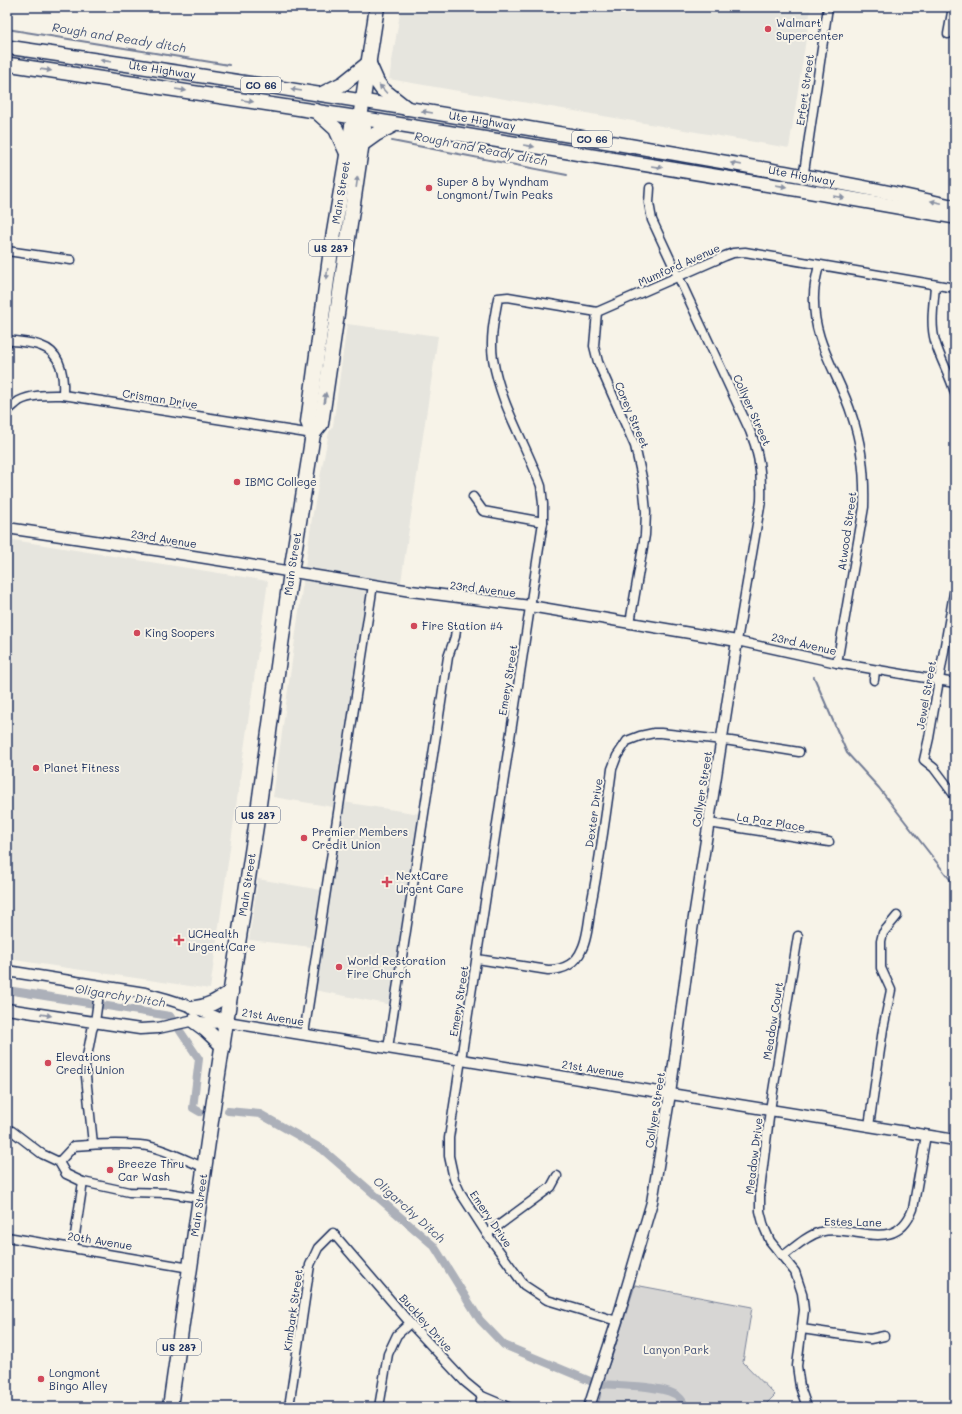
<svg xmlns="http://www.w3.org/2000/svg" width="962" height="1414" viewBox="0 0 962 1414" font-family="Mali,sans-serif">
<rect width="100%" height="100%" fill="#f7f3e8"/>
<filter id="ink" filterUnits="userSpaceOnUse"><feTurbulence type="fractalNoise" baseFrequency=".025" numOctaves="2"/><feDisplacementMap in="SourceGraphic" scale="8" xChannelSelector="R" yChannelSelector="G"/><feConvolveMatrix kernelMatrix="1 2 1 2 8 2 1 2 1" color-interpolation-filters="sRGB"/></filter>
<g filter="url(#ink)">
<g fill="#e6e5de">
<path d="M401,7H811L789,148L389,79Z"/>
<path d="M347,324L438,336L401,582L379,579L343,802L420,814L392,1005L314,990L321,948L249,940L258,879L321,890L333,807L273,797L312,518L329,432L333,426Z"/>
<path d="M7,539L268,581L210,989L7,959Z"/>
</g>
<path fill="#d7d6d4" stroke="#798299" d="M635,1285L752,1307L743,1362L775,1395L763,1407H597L600,1397L602,1381L612,1357Z"/>
<g fill="none" stroke-linecap="round" stroke-linejoin="round">
<g stroke="#727c95" stroke-width="2">
<path d="M7,29L229,65"/>
<path d="M392,141L567,175"/>
<path d="M814,677L847,753L879,788L955,886"/>
</g>
<g stroke="#acb0b9" stroke-width="8">
<path d="M7,990L170,1016L199,1059L193,1108L200,1112"/>
<path d="M228,1111L260,1114L322,1149L434,1246L480,1320L504,1345L590,1381"/>
<path d="M602,1384C621,1386 666,1385 679,1397C682,1399 684,1404 686,1407"/>
</g>
<g stroke="#1b2f5e" stroke-width="11">
<g id="minor">
<path d="M948,34L953,7"/>
<path d="M803,179L828,7"/>
<path d="M650,188L649,203L652,220L750,431C760,454 762,476 761,501L737,641L837,663L955,683"/>
<path d="M7,251L71,260"/>
<path d="M819,265C817,274 814,285 814,295C812,343 839,373 852,416C862,445 865,476 864,507L837,663"/>
<path d="M935,285C934,303 930,323 935,341C940,359 950,375 955,393"/>
<path d="M597,312L594,346L598,362L635,446L643,482L646,512L645,535L630,623"/>
<path d="M7,340C18,342 31,342 41,346C62,353 64,376 63,395"/>
<path d="M7,411C11,408 15,404 19,401C32,394 49,395 63,395L313,434"/>
<path d="M473,497L483,511L543,522"/>
<path d="M955,587L929,738L924,760L934,768L955,796"/>
<path d="M874,680L875,670"/>
<path d="M709,823L829,842"/>
<path d="M798,936L770,1110L760,1190V1211L764,1227L770,1241L795,1272L802,1293L804,1310L797,1366L800,1387L807,1407"/>
<path d="M477,959L548,970C563,970 576,964 582,949C588,937 589,918 591,905C600,860 606,814 612,769L617,756L627,741L640,736L654,733H661L731,741L799,752"/>
<path d="M304,1034L373,585"/>
<path d="M388,1048L448,657L455,637L456,629"/>
<path d="M869,1126L883,1029L891,990L881,968V941L883,933L897,916"/>
<path d="M7,1130L12,1131L42,1154L59,1162L66,1174L83,1182L129,1192L169,1193L200,1198"/>
<path d="M93,1144L85,1067L92,1030L95,1022L100,986"/>
<path d="M59,1162L74,1146C96,1144 119,1143 140,1145C161,1147 186,1160 205,1168"/>
<path d="M487,1234L551,1187L557,1176"/>
<path d="M7,1237L190,1268"/>
<path d="M73,1248L83,1182"/>
<path d="M783,1256C794,1248 806,1236 820,1232C854,1223 895,1256 913,1209L926,1135"/>
<path d="M617,1321L547,1300L524,1285L487,1234L460,1192L454,1179L449,1156V1138L543,522V504L541,486C526,444 500,404 493,359C490,339 494,319 498,298L508,297L597,312L725,256L733,253L745,252L955,288"/>
<path d="M802,1329L870,1339L884,1336"/>
<path d="M289,1407L310,1265L318,1248L333,1233L410,1323L465,1382L482,1396L508,1407"/>
<path d="M379,1407L388,1354L397,1335L410,1323"/>
<path d="M479,1407L482,1396"/>
</g>
</g>
<g stroke="#1b2f5e" stroke-width="13">
<g id="tertiary">
<path d="M7,528L162,551L411,591L530,606L737,641L692,930L670,1094L652,1202L617,1321L589,1407"/>
<path d="M7,971L145,993C173,1000 200,1009 226,1021"/>
<path d="M7,1009L140,1029L158,1028L190,1021L210,1023L227,1022L955,1140"/>
</g>
</g>
<g stroke="#1b2f5e" stroke-width="16">
<g id="primary">
<path id="s1" d="M7,47C216,77 424,110 632,146C740,165 848,182 955,207"/>
<path d="M7,64L360,118L801,190L955,217"/>
</g>
</g>
<g stroke="#1b2f5e" stroke-width="17">
<g id="trunk">
<path d="M369,64L377,82L382,89L406,108"/>
<path d="M322,94L344,83L369,63"/>
<path d="M316,111L336,129L347,153"/>
<path d="M362,144L376,134L393,125"/>
<path id="s2" d="M313,434L308,422L331,250L352,126L360,118"/>
<path d="M195,1008C209,1007 220,999 231,992"/>
<path d="M194,1021L205,1029L223,1046"/>
<path id="s3" d="M170,1407L213,1107L256,826L291,572L313,434L321,424L364,128L360,118L377,7"/>
</g>
</g>
<use href="#minor" stroke="#f7f3e8" stroke-width="8"/>
<use href="#tertiary" stroke="#f7f3e8" stroke-width="10"/>
<use href="#primary" stroke="#f7f3e8" stroke-width="13"/>
<use href="#trunk" stroke="#f7f3e8" stroke-width="14"/>
</g>
<defs><path id="oneway-solid" d="M-6-.8H1V-3.2L6.5 0L1 3.2V.8H-6Z"/></defs>
<g fill="#8991a3">
<use href="#oneway-solid" transform="translate(106 61) rotate(-172)"/>
<use href="#oneway-solid" transform="translate(46 70) rotate(8)"/>
<use href="#oneway-solid" transform="translate(383 89) rotate(-132)"/>
<use href="#oneway-solid" transform="translate(181 90) rotate(9)"/>
<use href="#oneway-solid" transform="translate(296 90) rotate(-171)"/>
<use href="#oneway-solid" transform="translate(248 101) rotate(9)"/>
<use href="#oneway-solid" transform="translate(427 112) rotate(-171)"/>
<use href="#oneway-solid" transform="translate(529 146) rotate(9)"/>
<use href="#oneway-solid" transform="translate(736 164) rotate(-170)"/>
<use href="#oneway-solid" transform="translate(657 167) rotate(9)"/>
<use href="#oneway-solid" transform="translate(357 182) rotate(-82)"/>
<use href="#oneway-solid" transform="translate(781 186) rotate(9)"/>
<use href="#oneway-solid" transform="translate(839 197) rotate(10)"/>
<use href="#oneway-solid" transform="translate(936 202) rotate(-168)"/>
<use href="#oneway-solid" transform="translate(327 274) rotate(98)"/>
<use href="#oneway-solid" transform="translate(325 398) rotate(-81)"/>
<use href="#oneway-solid" transform="translate(46 1015) rotate(9)"/>
</g>
</g>
<g fill="#d1495b" stroke="#f7f3e8" stroke-width="1.5">
<circle cx="768" cy="29" r="4"/>
<circle cx="429" cy="188" r="4"/>
<circle cx="237" cy="482" r="4"/>
<circle cx="414" cy="626" r="4"/>
<circle cx="137" cy="633" r="4"/>
<circle cx="36" cy="768" r="4"/>
<circle cx="304" cy="838" r="4"/>
<path d="M385 876h4v4h4v4h-4v4h-4v-4h-4v-4h4z"/>
<path d="M177 934h4v4h4v4h-4v4h-4v-4h-4v-4h4z"/>
<circle cx="339" cy="967" r="4"/>
<circle cx="48" cy="1063" r="4"/>
<circle cx="110" cy="1170" r="4"/>
<circle cx="41" cy="1379" r="4"/>
</g>
<g text-anchor="middle" stroke-width="4" stroke-linejoin="round" paint-order="stroke">
<g fill="#f7f3e8" stroke="#5d6a87" stroke-width="1">
<rect x="241" y="77" width="40" height="16" rx="3"/>
<rect x="572" y="131" width="40" height="16" rx="3"/>
<rect x="309" y="240" width="44" height="16" rx="3"/>
<rect x="236" y="807" width="44" height="16" rx="3"/>
<rect x="157" y="1339" width="44" height="16" rx="3"/>
</g>
<g font-size="10" font-weight="bold" fill="#1b2f5e">
<text x="261" y="89">CO 66</text>
<text x="592" y="143">CO 66</text>
<text x="331" y="252">US 287</text>
<text x="258" y="819">US 287</text>
<text x="179" y="1351">US 287</text>
</g>
<g font-size="11" fill="#1b2f5e" stroke="#f7f3e8" text-anchor="start">
<text x="776" y="27">Walmart<tspan x="776" dy="13">Supercenter</tspan></text>
<text x="437" y="186">Super 8 by Wyndham<tspan x="437" dy="13">Longmont/Twin Peaks</tspan></text>
<text x="245" y="486">IBMC College</text>
<text x="422" y="630">Fire Station #4</text>
<text x="145" y="637">King Soopers</text>
<text x="44" y="772">Planet Fitness</text>
<text x="312" y="836">Premier Members<tspan x="312" dy="13">Credit Union</tspan></text>
<text x="396" y="880">NextCare<tspan x="396" dy="13">Urgent Care</tspan></text>
<text x="188" y="938">UCHealth<tspan x="188" dy="13">Urgent Care</tspan></text>
<text x="347" y="965">World Restoration<tspan x="347" dy="13">Fire Church</tspan></text>
<text x="56" y="1061">Elevations<tspan x="56" dy="13">Credit Union</tspan></text>
<text x="118" y="1168">Breeze Thru<tspan x="118" dy="13">Car Wash</tspan></text>
<text x="49" y="1377">Longmont<tspan x="49" dy="13">Bingo Alley</tspan></text>
</g>
<g font-size="11" fill="#1b2f5e" stroke="#f7f3e8">
<text dy="4" stroke="none"><textPath href="#s1" startOffset="157">Ute Highway</textPath></text>
<text transform="translate(805 90) rotate(-82)" y="4">Erfert Street</text>
<text dy="4" stroke="none"><textPath href="#s1" startOffset="481">Ute Highway</textPath></text>
<text dy="4" stroke="none"><textPath href="#s1" startOffset="805">Ute Highway</textPath></text>
<text dy="4" stroke="none"><textPath href="#s2" startOffset="245">Main Street</textPath></text>
<text transform="translate(679 265) rotate(-24)" y="4">Mumford Avenue</text>
<text transform="translate(160 399) rotate(9)" y="4">Crisman Drive</text>
<text transform="translate(752 410) rotate(66)" y="4">Collyer Street</text>
<text transform="translate(632 415) rotate(67)" y="4">Corey Street</text>
<text transform="translate(847 531) rotate(-82)" y="4">Atwood Street</text>
<text transform="translate(164 539) rotate(9)" y="4">23rd Avenue</text>
<text dy="4" stroke="none"><textPath href="#s3" startOffset="852">Main Street</textPath></text>
<text transform="translate(483 589) rotate(7)" y="4">23rd Avenue</text>
<text transform="translate(804 644) rotate(13)" y="4">23rd Avenue</text>
<text transform="translate(508 680) rotate(-81)" y="4">Emery Street</text>
<text transform="translate(926 695) rotate(-80)" y="4">Jewel Street</text>
<text transform="translate(702 789) rotate(-81)" y="4">Collyer Street</text>
<text transform="translate(594 813) rotate(-82)" y="4">Dexter Drive</text>
<text transform="translate(771 822) rotate(9)" y="4">La Paz Place</text>
<text dy="4" stroke="none"><textPath href="#s3" startOffset="528">Main Street</textPath></text>
<text transform="translate(459 1001) rotate(-81)" y="4">Emery Street</text>
<text transform="translate(273 1017) rotate(9)" y="4">21st Avenue</text>
<text transform="translate(773 1021) rotate(-81)" y="4">Meadow Court</text>
<text transform="translate(593 1069) rotate(9)" y="4">21st Avenue</text>
<text transform="translate(655 1110) rotate(-81)" y="4">Collyer Street</text>
<text transform="translate(754 1156) rotate(-83)" y="4">Meadow Drive</text>
<text dy="4" stroke="none"><textPath href="#s3" startOffset="204">Main Street</textPath></text>
<text transform="translate(491 1219) rotate(56)" y="4">Emery Drive</text>
<text transform="translate(853 1222) rotate(1)" y="4">Estes Lane</text>
<text transform="translate(100 1241) rotate(9)" y="4">20th Avenue</text>
<text transform="translate(293 1310) rotate(-82)" y="4">Kimbark Street</text>
<text transform="translate(426 1323) rotate(48)" y="4">Buckley Drive</text>
</g>
<g font-size="11" fill="#415076" stroke="#f7f3e8">
<text x="676" y="1354">Lanyon Park</text>
</g>
<g font-size="12" font-style="italic" fill="#465679" stroke="#f7f3e8">
<text transform="translate(119 38) rotate(9)" y="4">Rough and Ready ditch</text>
<text transform="translate(481 149) rotate(11)" y="4">Rough and Ready ditch</text>
<text transform="translate(120 996) rotate(9)" y="4">Oligarchy Ditch</text>
<text transform="translate(409 1210) rotate(42)" y="4">Oligarchy Ditch</text>
</g>
</g>
<rect width="962" height="1414" fill="none" stroke="#f7f3e8" stroke-width="24"/>
<rect x="12" y="12" width="938" height="1390" fill="none" stroke="#1b2f5e" stroke-width="1.5" filter="url(#ink)"/>
</svg>
